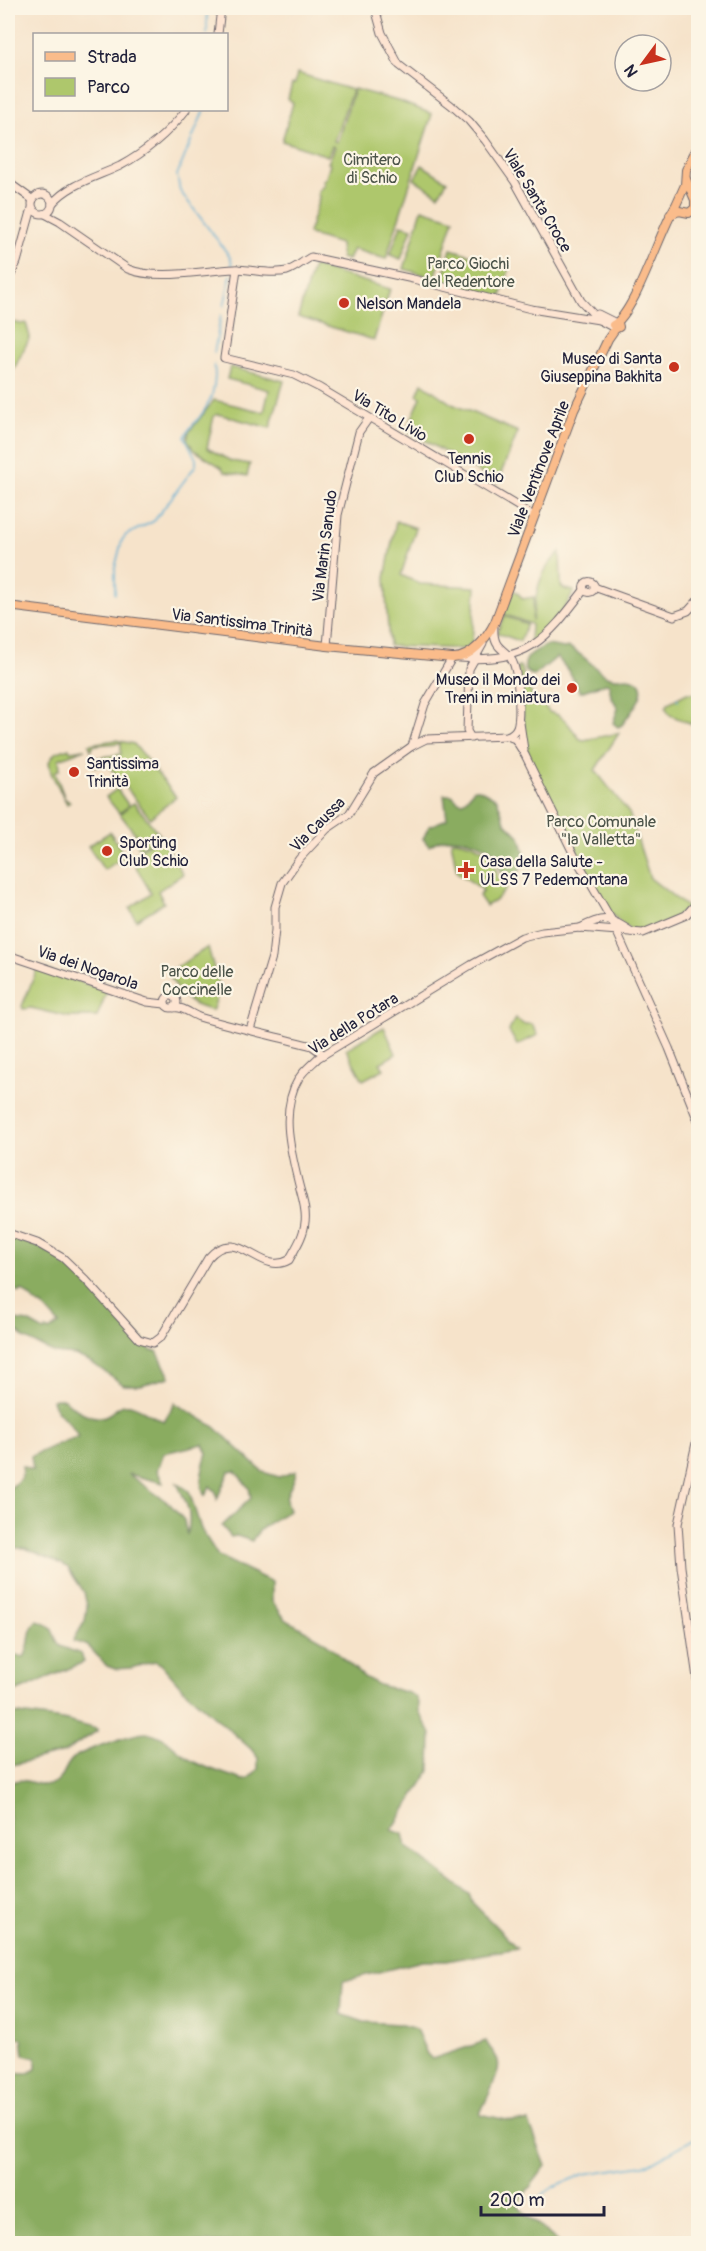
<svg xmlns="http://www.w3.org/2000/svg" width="706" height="2251" viewBox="0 0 706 2251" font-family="Pangolin,sans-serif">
<rect width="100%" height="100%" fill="#fcf5e5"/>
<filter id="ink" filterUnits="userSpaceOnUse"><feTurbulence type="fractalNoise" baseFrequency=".0167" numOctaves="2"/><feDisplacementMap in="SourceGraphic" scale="12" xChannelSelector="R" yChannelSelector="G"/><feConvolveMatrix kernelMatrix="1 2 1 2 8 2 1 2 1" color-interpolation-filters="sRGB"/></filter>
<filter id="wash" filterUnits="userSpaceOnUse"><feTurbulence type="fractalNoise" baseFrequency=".008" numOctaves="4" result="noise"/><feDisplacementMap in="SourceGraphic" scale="24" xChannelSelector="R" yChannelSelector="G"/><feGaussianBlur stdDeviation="1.35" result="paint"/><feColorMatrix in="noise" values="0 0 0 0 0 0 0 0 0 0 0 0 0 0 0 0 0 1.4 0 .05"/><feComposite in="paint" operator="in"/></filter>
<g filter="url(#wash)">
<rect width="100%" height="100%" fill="#f6e3ca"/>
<g fill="#aec76c" stroke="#687454" stroke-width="1.5">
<path d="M297,73L352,90L334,141L337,142L354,89L401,102L432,114L386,259L353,249L348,260L341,258L340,244L308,234L319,199L318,191L324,185L323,180L326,178L330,164L328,163L335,147L332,146L328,156L282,141L293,103L288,99L292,84H295Z"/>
<path d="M422,165L447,181L439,195L414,179Z"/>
<path d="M422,209L454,219L435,278L404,269Z"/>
<path d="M401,225L412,228L401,259L390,255Z"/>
<path d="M451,249L510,267L501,297L441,284Z"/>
<path d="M313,266L390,289L374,340L298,317Z"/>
<path d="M8,321L21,324L26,323L30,337L8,381Z"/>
<path d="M230,367L284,381L270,428L218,414L214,416L207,448L231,461L250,464L247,476L225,472L221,467L194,450L187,439L189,432L214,400L264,412L269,390L227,379Z"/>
<path d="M422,383L452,404L518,432L497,483L407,430L421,397L417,395Z"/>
<path d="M396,521L416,528L401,575L420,584L476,587L472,643L465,649L389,646L385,578Z"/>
<path d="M560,552L561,586L564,589L574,591C565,610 550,632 530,642L531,624L503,614L511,592L516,591L523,599L534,597L532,621C537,591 537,574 560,552Z"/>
<path d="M504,616L527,624L520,641L497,633Z"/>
<path d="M520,666L535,703L543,704L549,712L558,715L566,721L580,739L584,740L619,733L595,770L629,813L650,878L688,908C676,917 648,936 632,930C622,926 614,917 607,909L528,756L517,667Z"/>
<path d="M687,693H698V721L694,725L670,715L666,708L668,703Z"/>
<path d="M116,740L134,744L176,797L150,818L109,766H93L91,756L97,758L121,754V743L94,745L91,750L89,744Z"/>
<path d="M69,748L70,751L85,749L59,759L60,769L55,772L65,799L70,802L67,804L51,773L49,762L55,753Z"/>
<path d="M117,789L129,806L134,803L160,835L140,848L137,844L141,841L120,814L129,806L119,813L106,797Z"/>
<path d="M110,832L125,856L104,870L88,846Z"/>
<path d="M161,836L183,874L158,891L164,903L136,920L130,908L151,893L135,865L140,860L136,853Z"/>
<path d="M456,840L473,844L492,855L498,878L507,888L496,900L486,906L479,896L483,890L457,872L451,841Z"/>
<path d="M208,947L220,990L212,1011C205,1008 194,1006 189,1001C180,994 173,983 168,973Z"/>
<path d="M38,967L107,991L97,1017H69L31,1008L23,1009L22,1006Z"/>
<path d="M515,1018L523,1024H532L538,1035L517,1045L509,1031Z"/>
<path d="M384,1027L396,1054L380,1063L384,1069L363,1080L346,1049Z"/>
</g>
<g fill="#8aac60" stroke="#56674e" stroke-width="1.5">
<path d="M547,645L564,648L568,647C582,653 592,666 605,675C615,681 623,676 633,679C655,687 629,714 622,725L618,727L613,723L618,708L611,696L609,684L606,683L580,692L570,673L557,657L534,676L525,671C522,656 535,651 547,645Z"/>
<path d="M474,789H479L497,799L505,822L520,837L524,851L523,865L511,884L502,876L496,853C477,840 449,831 429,846L423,839L429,826L447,819L444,795H452L458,801L463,802Z"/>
<path d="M8,1234L57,1255L147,1344L151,1351H157L170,1377L141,1385H124L89,1361L75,1355L54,1353L24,1338L8,1322V1319L28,1322L44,1331L47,1329L49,1331L59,1324L42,1305H39L22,1290L19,1293L14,1289L10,1291L8,1290Z"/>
<path d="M55,1399H64C72,1408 93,1421 105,1416C115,1412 119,1403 130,1405C142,1408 152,1417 164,1421L175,1403L215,1427L263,1472L279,1477L296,1471C295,1487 280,1494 289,1510C276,1520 260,1525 252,1541L237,1536L231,1537L222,1526L251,1498L249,1488L235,1471L229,1472L217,1499L216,1492L210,1486L205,1496C198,1485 203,1465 207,1453L203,1444L164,1453L157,1470L163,1483L128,1474L170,1504L184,1520L187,1535C193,1511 186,1503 177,1483L189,1491L201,1529L218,1556L272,1582V1601L285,1619L324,1641L364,1677L379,1685L409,1693L416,1698L419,1705V1711L431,1734L430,1771L392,1830L403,1834L406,1846L469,1894L472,1902L517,1948L447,1961H422L343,1981L341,2014L364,2022L398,2024L416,2029L427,2054L432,2059L486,2041C489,2048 496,2054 498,2061C502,2072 485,2101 480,2114L511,2121L529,2122L546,2166L517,2204C527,2220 546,2230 559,2243H8V2073L26,2074L36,2069V2058L24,2055L22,2038L8,2040L9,1784C24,1772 42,1793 57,1782C65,1776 65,1763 75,1757C85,1750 136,1732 148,1733C166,1734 179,1754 194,1762C209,1769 226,1774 242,1780L248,1779L258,1769V1758L251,1749L182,1688L161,1664L155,1661L131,1668L115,1669L107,1666L88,1646L73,1641L85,1621L87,1606L84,1592L68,1568L62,1564L25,1548H8V1511L10,1505L8,1490C16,1482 25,1479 22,1466L33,1470L31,1456C47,1450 62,1440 78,1437C72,1420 56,1416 52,1400Z"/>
<path d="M37,1621C57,1626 50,1632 60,1646L81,1654L84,1662L8,1695V1653L24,1657C32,1646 26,1630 37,1621Z"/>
<path d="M12,1713L63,1720L97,1729V1731L65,1752L8,1766V1715Z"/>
</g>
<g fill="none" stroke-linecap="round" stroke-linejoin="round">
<g stroke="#57abd2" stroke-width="1.5">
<path d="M207,34V8"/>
<path d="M204,110L177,175L180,191L225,250L231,259L232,266"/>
<path d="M224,306L231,275"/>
<path d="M214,353L221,315"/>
<path d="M115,594V568L122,540L126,535L154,521L196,465V459L185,437C188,429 194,424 199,418C212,401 217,385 214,365"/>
<path d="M677,698L678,700"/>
<path d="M536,2199L555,2186L584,2174L649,2164L697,2137"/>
</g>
</g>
</g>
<g filter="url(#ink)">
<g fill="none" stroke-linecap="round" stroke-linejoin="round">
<g stroke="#6c666d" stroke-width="9">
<g id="secondary">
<path d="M375,8L382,33L399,65L451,105L469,121L485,140L515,182L581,301L599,320L614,328"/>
<path d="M218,34L221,8"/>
<path d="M8,182L33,200"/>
<circle cx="42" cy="204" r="10"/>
<path d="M52,204C68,184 97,177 120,166C146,152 168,133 186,110"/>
<path d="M45,214L60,222L128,269C157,281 205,270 235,269C252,269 270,275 287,271C296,268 303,261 311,257L413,279L531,309L599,320"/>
<path d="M237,269L224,358L294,375L320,388L534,516"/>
<path d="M8,281L17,262L32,208"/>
<path d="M598,314L616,323"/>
<circle cx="589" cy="587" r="5.5"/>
<path d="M594,587L674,616L688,611L698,600"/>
<path d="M327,646L338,515L359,432L369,418"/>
<path d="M460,658C528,663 546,640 584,590"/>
<path d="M520,723L524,750"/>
<path d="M507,736L515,739L525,755L574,855L611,919L669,1048L698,1121"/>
<path d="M471,738L467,731L469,669L483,644"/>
<path d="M412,746L425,704L452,658"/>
<path d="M580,928C604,915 609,917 632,932"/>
<path d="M8,955L147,1002L165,1004"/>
<circle cx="171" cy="1002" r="6"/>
<path d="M174,1008C182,1006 191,1014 199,1017C236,1028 274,1036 312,1046L323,1054"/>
<path d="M250,1030L272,957L275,930V907L282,883L299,859L327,829L349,814L374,773L412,746L426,739L507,736C512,734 515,732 517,727C521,716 518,677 514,665C508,646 492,654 494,625"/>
<path d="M8,1233L37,1243L63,1258L86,1280L139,1339L153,1343L161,1337L208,1258C238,1223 260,1277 289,1260C295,1249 304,1236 305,1222C307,1209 301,1194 298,1181C290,1148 280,1109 299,1078C304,1070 312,1064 318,1058L471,965L522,937L542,932L580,928L643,933L686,915L698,901"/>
<path d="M698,1434L678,1524L681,1567L698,1685"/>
</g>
</g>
<g stroke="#6c666d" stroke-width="10">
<g id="primary">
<path d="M670,215L679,211L689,213L695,208V200L686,179"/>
<path d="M613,325C635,314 660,230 676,205L685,185L686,170L698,146"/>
<path d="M8,606L327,646L452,658C471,659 487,638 495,622L574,410L608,339L615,329L619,327L618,323"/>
</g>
</g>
<use href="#secondary" stroke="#fde4d1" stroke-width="7"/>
<use href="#primary" stroke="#fabc8b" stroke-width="8"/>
</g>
</g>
<g fill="#c8321e" stroke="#fcf5e5" stroke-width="2">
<circle cx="344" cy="303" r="6"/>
<circle cx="674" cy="367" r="6"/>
<circle cx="469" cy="439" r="6"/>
<circle cx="572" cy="688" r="6"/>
<circle cx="74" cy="772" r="6"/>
<circle cx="107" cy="851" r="6"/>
<path d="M463 861h6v6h6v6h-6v6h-6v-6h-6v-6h6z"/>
</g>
<g text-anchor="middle" stroke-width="4.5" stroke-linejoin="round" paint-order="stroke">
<g font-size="16" fill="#4c544a" stroke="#fcf5e5">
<text x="372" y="165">Cimitero<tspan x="372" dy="18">di Schio</tspan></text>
<text x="468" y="269">Parco Giochi<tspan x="468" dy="18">del Redentore</tspan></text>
<text x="601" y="827">Parco Comunale<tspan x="601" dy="18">"la Valletta"</tspan></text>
<text x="197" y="977">Parco delle<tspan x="197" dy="18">Coccinelle</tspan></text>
</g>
<g font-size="16" fill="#22223b" stroke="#fcf5e5">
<text transform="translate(538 200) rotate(59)" y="6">Viale Santa Croce</text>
<text transform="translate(390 415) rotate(31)" y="6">Via Tito Livio</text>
<text transform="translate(538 469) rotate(-69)" y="6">Viale Ventinove Aprile</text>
<text transform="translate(324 546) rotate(-83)" y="6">Via Marin Sanudo</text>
<text transform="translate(242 622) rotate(7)" y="6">Via Santissima Trinità</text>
<text transform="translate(317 824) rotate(-45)" y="6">Via Caussa</text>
<text transform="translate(88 967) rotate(19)" y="6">Via dei Nogarola</text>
<text transform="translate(353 1023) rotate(-32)" y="6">Via della Potara</text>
</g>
<g font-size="16" fill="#22223b" stroke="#fcf5e5" text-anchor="start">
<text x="356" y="309">Nelson Mandela</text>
<text x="662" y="364" text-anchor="end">Museo di Santa<tspan x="662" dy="18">Giuseppina Bakhita</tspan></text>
<text x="469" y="464" text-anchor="middle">Tennis<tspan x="469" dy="18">Club Schio</tspan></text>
<text x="560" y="685" text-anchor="end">Museo il Mondo dei<tspan x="560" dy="18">Treni in miniatura</tspan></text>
<text x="86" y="769">Santissima<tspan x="86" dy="18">Trinità</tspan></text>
<text x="119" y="848">Sporting<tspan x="119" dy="18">Club Schio</tspan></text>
<text x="480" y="867">Casa della Salute -<tspan x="480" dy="18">ULSS 7 Pedemontana</tspan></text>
</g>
</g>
<rect width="706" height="2251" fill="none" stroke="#fcf5e5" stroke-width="30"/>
<rect x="33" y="33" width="195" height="78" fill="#fcf5e5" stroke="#a5a1a1" stroke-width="1.5"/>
<rect x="45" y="52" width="30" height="9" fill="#fabc8b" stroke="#a5a1a1" stroke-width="1.5"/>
<text x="87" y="63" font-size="18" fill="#22223b">Strada</text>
<rect x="45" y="78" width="30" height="18" fill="#aec76c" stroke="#a5a1a1" stroke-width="1.5"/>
<text x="87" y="93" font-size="18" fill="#22223b">Parco</text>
<g transform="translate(643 63) rotate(237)"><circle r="28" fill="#fcf5e5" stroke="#a5a1a1" stroke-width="1.5"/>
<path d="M0-4.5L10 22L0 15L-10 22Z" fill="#c8321e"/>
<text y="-9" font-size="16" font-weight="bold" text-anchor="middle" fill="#22223b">N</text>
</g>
<path d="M481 2206v9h123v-9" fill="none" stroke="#22223b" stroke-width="3"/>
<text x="490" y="2206" font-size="18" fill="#22223b" stroke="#fcf5e5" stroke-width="4.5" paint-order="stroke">200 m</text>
</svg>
